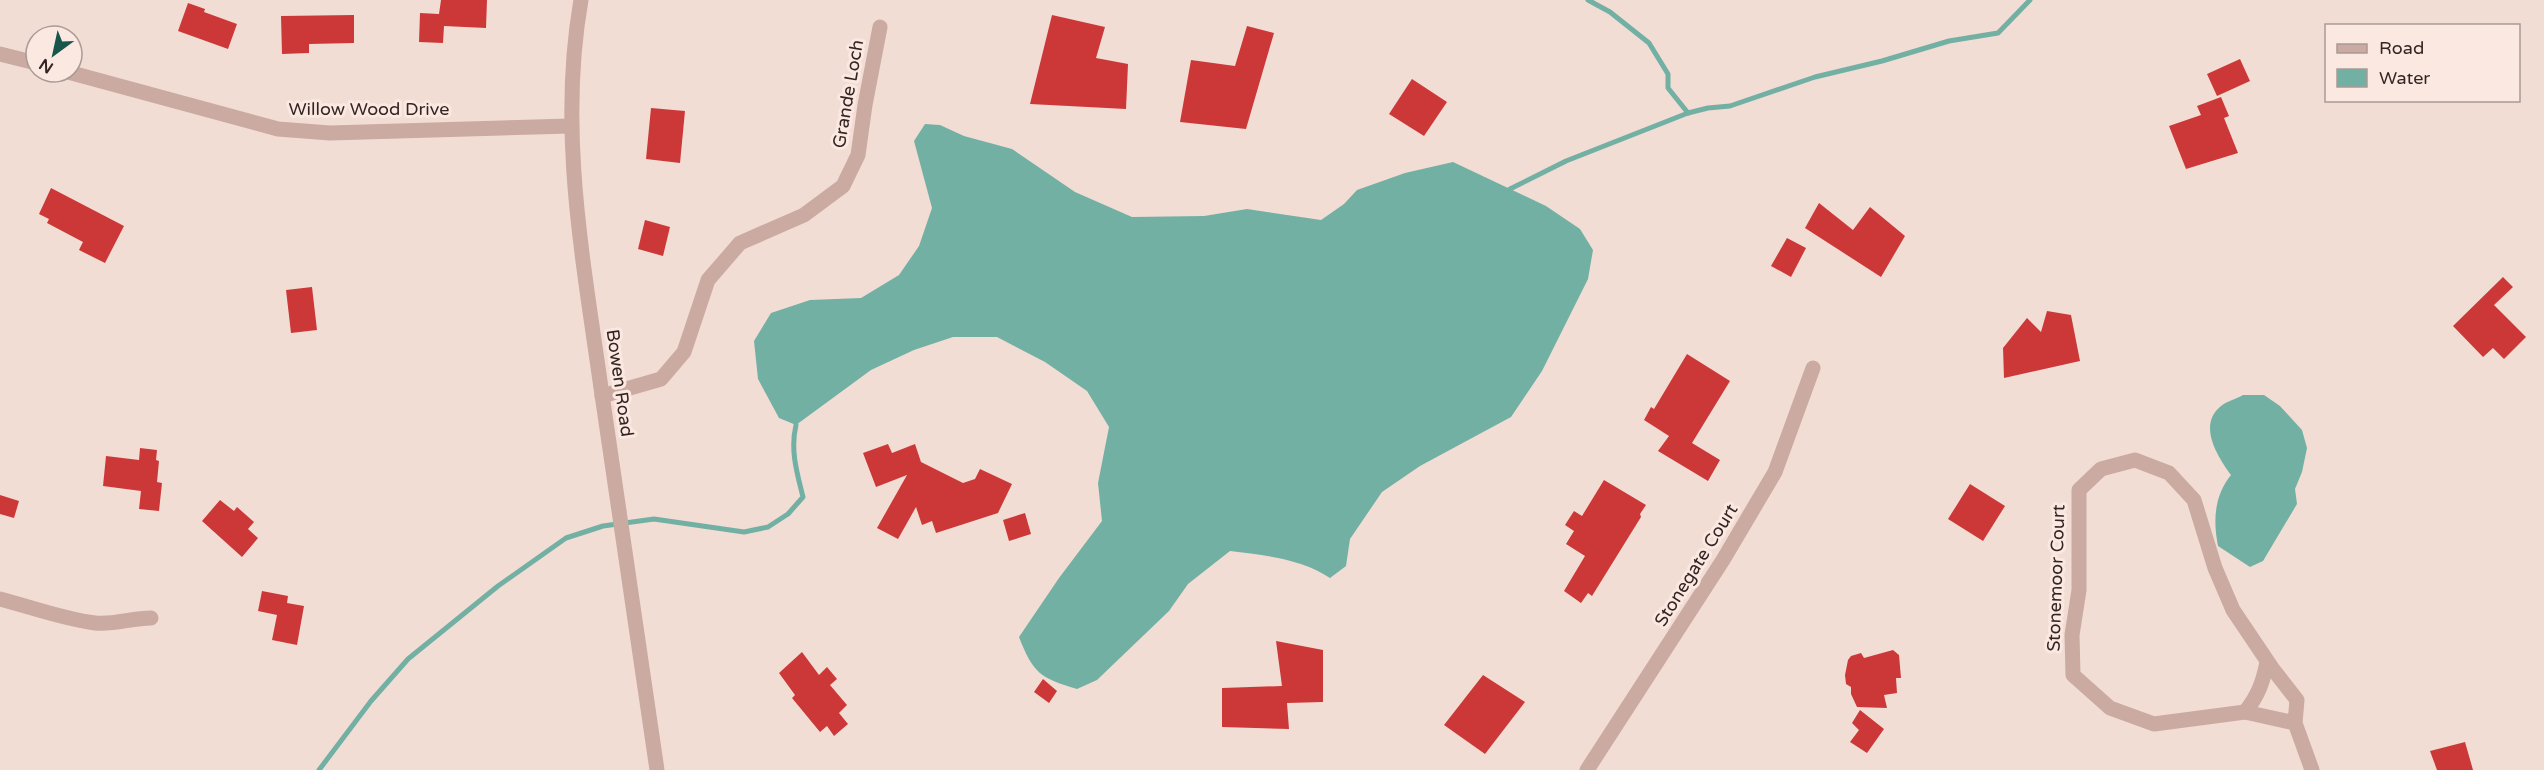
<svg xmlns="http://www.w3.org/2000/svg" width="2544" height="770" viewBox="0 0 2544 770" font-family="'Varela Round',sans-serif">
<rect width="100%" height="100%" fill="#f2ddd5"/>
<g fill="#73b0a4">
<path d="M925,124L940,125L964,136L1012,149L1075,192L1132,217L1204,216L1247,209L1321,220L1344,204L1357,190L1405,173L1453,162L1546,206L1580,229L1593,250L1588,279L1542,371L1511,417L1420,466L1382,492L1350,539L1346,566L1330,578C1302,559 1263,555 1230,551L1188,584L1169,611L1097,680L1077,689C1040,678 1033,673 1019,637L1059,578L1102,521L1098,483L1109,427L1087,391L1045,362L997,337H953L914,350L871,370L796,425L779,418L758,379L754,341L771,313L810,300L861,298L899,275L919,246L932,208L914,141Z"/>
<path d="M2243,395H2264L2280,406L2302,430L2307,448L2302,472L2295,489L2297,504L2263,561L2250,567L2218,546C2213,521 2214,496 2231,475C2218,457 2197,425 2221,406C2227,401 2236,399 2243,395Z"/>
</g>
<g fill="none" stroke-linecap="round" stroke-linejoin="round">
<g stroke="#73b0a4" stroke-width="5">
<path d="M1588,0L1610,12L1649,43L1668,74V88L1688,113"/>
<path d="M1510,189L1566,161L1688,113L1708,108L1730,106L1815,77L1882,61L1949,41L1998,33L2030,0"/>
<path d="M319,770L371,701L408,659L498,586L566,538L603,526L654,519L744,532L768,527L788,514L803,497C797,473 790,450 796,425"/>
</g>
</g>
<g fill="#cc3838">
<path d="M441,0H487L486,28L444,26L443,43L419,42L420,13L439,14Z"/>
<path d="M188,3L205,9L204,12L237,24L228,49L178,31Z"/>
<path d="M354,15V43L309,44V53L282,54L281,16Z"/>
<path d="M1052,15L1105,27L1096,58L1128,64L1126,109L1030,104Z"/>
<path d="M1247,26L1274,33L1246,129L1180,122L1191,60L1235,66Z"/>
<path d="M2240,59L2250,81L2217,96L2207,74Z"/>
<path d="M1412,79L1447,102L1424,136L1389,114Z"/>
<path d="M2221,97L2229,116L2224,118L2238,153L2186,169L2169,126L2201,115L2197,106Z"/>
<path d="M651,108L685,111L680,163L646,159Z"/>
<path d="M51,188L124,226L105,263L79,250L83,242L47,223L49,219L39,214Z"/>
<path d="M1819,203L1853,230L1870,207L1905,236L1881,277L1805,228Z"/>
<path d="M645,220L670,227L663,256L638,249Z"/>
<path d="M1787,238L1806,248L1791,277L1771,266Z"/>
<path d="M2503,277L2513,287L2494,305L2526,337L2504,359L2493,348L2483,357L2453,326Z"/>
<path d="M312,287L317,330L291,333L286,290Z"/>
<path d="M2047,311L2071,315L2080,361L2004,378L2003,348L2027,318L2041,332Z"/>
<path d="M1687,354L1730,381L1692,443L1720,460L1708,481L1658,451L1669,436L1644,420L1651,407L1654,409Z"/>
<path d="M888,444L892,453L915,444L921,462L963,483L975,479L980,469L1012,484L998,513L936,533L932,521L922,525L916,507L898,539L877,528L907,475L876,487L863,453Z"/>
<path d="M140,448L157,450L156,460L159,461L157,482L162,483L159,511L139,509L141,491L103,486L106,456L139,460Z"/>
<path d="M1604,480L1646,505L1640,514L1641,517L1592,596L1588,593L1581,603L1564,591L1585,556L1566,544L1574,531L1565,525L1574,511L1582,516Z"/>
<path d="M1970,484L2005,506L1983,541L1948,519Z"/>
<path d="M0,495L19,501L14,518L0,514Z"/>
<path d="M220,500L234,511L237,507L254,522L248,529L258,538L242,557L202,521Z"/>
<path d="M1025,513L1031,534L1009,541L1003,520Z"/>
<path d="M262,591L288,596L287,603L304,606L297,645L272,640L277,615L258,611Z"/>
<path d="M1276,641L1323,650V702L1287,703L1289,729L1222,727V688L1282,686Z"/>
<path d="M1893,650L1899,655L1901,678H1896L1897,693L1884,695L1887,708L1857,707L1851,694V687L1846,684L1845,675L1848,660L1851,656L1861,653L1864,658Z"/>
<path d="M802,652L819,675L827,667L837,679L830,685L847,705L839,713L848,724L834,736L827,726L820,732L792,698L795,695L779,673Z"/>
<path d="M1483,675L1525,702L1485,754L1444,725Z"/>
<path d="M1043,679L1057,691L1049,703L1034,692Z"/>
<path d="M1860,710L1884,729L1867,753L1850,742L1859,730L1852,723Z"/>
<path d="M2465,742L2473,770H2437L2430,751Z"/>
</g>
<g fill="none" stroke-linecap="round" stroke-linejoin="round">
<g stroke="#caaaa1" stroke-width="15">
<path d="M0,54L36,63"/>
<path d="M68,72L278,129L330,133L570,126"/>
<path d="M602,396L661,379L684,352L708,280L740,243L804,215L843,186L858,155L865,105L880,27"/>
<path d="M0,599C31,607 63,619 95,623C114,625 132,618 151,618"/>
<path d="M2245,712C2258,696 2263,682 2267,662"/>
<path d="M2295,723L2245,712L2154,724L2110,708L2073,675L2072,635L2079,590V490L2101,469L2135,460L2169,473L2194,500L2215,568L2233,610L2272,668L2297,700L2295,723L2312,770"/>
<path d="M1587,770L1723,560L1775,472L1813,368"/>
</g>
<path stroke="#caaaa1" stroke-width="15" d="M581,0C558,130 583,259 601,388C620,515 638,643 657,770"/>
</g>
<g text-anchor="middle" stroke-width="6" stroke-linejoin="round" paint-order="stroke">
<g font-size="18" fill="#332524" stroke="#fae8e1">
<text transform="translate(848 94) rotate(-80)" y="6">Grande Loch</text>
<text x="369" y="115">Willow Wood Drive</text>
<text transform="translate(620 383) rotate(82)" y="6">Bowen Road</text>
<text transform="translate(1696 565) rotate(-58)" y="6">Stonegate Court</text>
<text transform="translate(2056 578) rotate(-88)" y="6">Stonemoor Court</text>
</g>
</g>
<rect x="2325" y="24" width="195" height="78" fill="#fae8e1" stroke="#aa9a95" stroke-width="1.5"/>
<rect x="2337" y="44" width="30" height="9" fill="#caaaa1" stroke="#aa9a95" stroke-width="1.5"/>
<text x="2379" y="54" font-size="18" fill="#332524">Road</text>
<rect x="2337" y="69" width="30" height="18" fill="#73b0a4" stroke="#aa9a95" stroke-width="1.5"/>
<text x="2379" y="84" font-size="18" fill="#332524">Water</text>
<g transform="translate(54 54) rotate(213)"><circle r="28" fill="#fae8e1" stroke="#aa9a95" stroke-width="1.5"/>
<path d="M0-4.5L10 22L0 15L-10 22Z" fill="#18564b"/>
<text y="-9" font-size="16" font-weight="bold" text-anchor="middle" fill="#332524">N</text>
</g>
</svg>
